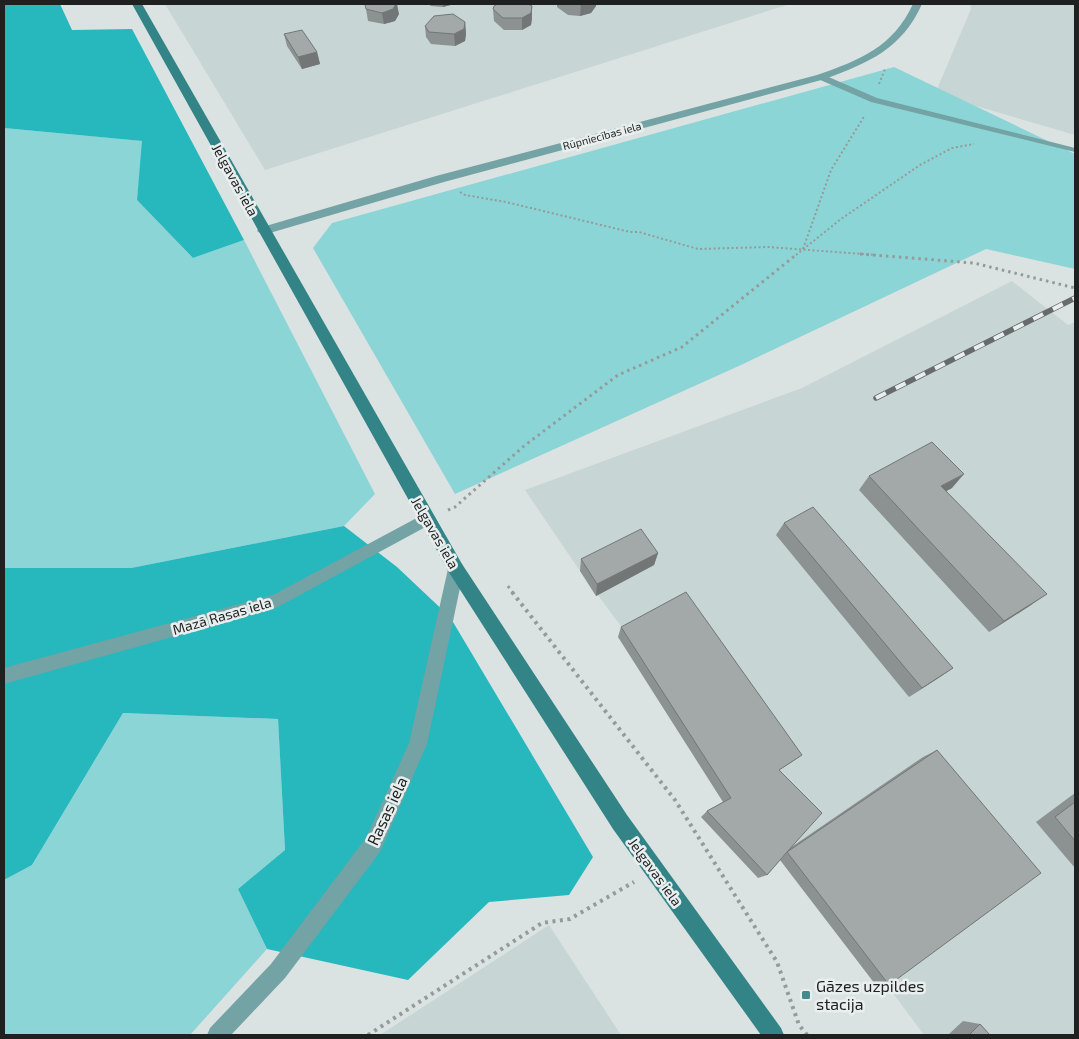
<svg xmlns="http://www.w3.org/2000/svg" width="1079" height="1039" viewBox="0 0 1079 1039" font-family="'Exo 2',sans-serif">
<rect width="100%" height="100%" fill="#dbe2e2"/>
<g fill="#c7d5d5">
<path d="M165,4H790L265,170Z"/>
<path d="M970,4H1075V135L935,94L971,9Z"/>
<path d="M1012,281L1068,325L1075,322V1035H924L580,571L525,490L802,388Z"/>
<path d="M549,925L621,1035H380Z"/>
</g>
<g fill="#8cd5d7">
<path d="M894,67L1075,154V269L986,249L741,365L455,494L313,248L332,223Z"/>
<path d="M4,128L143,141L137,200L193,258L244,240L375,494L344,526L131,568H4Z"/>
<path d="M123,713L278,719L285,850L238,889L267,949L190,1035H4V880L32,865Z"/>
</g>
<g fill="#26b8bd">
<path d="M4,4H60L72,30L132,29L244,240L193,258L137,200L142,141L4,128Z"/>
<path d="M344,526L397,567L450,617L593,857L569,895L489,902L408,980L267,949L238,889L285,850L278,719L123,713L32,865L4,880V568H131Z"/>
</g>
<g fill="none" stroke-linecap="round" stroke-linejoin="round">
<g stroke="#959a9a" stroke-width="2" stroke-dasharray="2 2.5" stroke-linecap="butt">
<path d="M879,84L885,69"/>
<path d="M460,192L465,195L506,202L630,232H639L698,249L768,247L876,255"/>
<path d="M803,249L831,170L865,115"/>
<path d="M796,255L841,219L920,165L952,148L974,144"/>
</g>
<g stroke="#959a9a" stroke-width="3" stroke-dasharray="2.5 4" stroke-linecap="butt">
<path d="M860,254L974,263L1075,288"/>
<path d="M448,510L455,507L524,446L618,375L682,347L797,254"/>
<path d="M508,586L513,593"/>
</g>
<g stroke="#959a9a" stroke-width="4" stroke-dasharray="3 4.5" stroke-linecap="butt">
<path d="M512,592L675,800L777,962L799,1025L807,1035"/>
<path d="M368,1035L542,923L570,919L634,882"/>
</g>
<path fill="#73a3a4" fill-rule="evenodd" d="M818,75H824L877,98L1075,148V152L871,102L818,79Z"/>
<g fill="#73a3a4" fill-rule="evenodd">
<path d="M913,4H922C902,49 868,63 825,79L444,182L263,235L257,231L259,228L436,176L817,75C860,60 893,47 913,4Z"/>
<path d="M426,513L431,514L433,519L431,524L276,608L4,684V668L273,595Z"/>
<path d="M456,562L462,564L464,569L427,744L380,852L285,978L231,1035H207L210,1028L271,964L366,838L409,743L448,569L450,564Z"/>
</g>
<path fill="#338487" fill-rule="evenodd" d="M132,4H142L462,564L627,815L781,1028L784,1035H761L613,829L450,574Z"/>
<g stroke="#676b6b" stroke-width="5.5">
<path id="rail" d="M876,398L1075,298"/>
</g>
<use href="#rail" stroke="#e9efef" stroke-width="4" stroke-dasharray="11" stroke-linecap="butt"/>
</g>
<g fill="#8c9191">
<path d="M428,4H454L443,7L431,6Z"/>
<path d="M557,4H596V6L591,13L580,16L568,15L557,7Z"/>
<path d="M532,6V18L531,25L522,30H504L494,21L493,9Z"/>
<path d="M366,9L399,14L395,21L384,24L368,21Z"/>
<path d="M465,22L466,34L465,41L455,46L431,44L426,37L425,26Z"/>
<path d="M284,34L317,52L320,64L302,69L287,46Z"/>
<path d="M869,476L952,488L946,491L1031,605L989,632L859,490Z"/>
<path d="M784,523L953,668L909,697L776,535Z"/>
<path d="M658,553L654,565L596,596L580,571L581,559Z"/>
<path d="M621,627L802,755L792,762L779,770L793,846L923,757L937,750L889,985L875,984L780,860L767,875L758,878L701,817L707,811L723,802L618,637Z"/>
<path d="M1075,793V868L1036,822Z"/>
<path d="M963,1021L980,1024L990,1035H948Z"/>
</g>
<g fill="#727676">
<path d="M396,4H397L399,14L395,21L384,24L382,13Z"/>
<path d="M443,4H454L443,7Z"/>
<path d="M581,4H596V6L591,13L580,16Z"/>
<path d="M532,6V18L531,25L522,30V18Z"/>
<path d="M465,22L466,34L465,41L455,46L454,34Z"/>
<path d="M317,52L320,64L302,69L298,57Z"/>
<path d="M964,474L952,488L930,500L941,486Z"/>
<path d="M658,553L654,565L596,596L597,584Z"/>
<path d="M1047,594L1031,605L989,632L1004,621Z"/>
<path d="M953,668L940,677L909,697L922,688Z"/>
</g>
<g fill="#a3a9a9" stroke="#727676">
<path d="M365,4H396L393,9L382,13L366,9Z"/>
<path d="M497,4H528L532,6L531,13L522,18H503L493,9L494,6Z"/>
<path d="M453,14L465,22L464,29L454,34L429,32L425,26L434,16Z"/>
<path d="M302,30L317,52L298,57L284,34Z"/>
<path d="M932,442L964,474L941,486L1047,594L1004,621L869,476Z"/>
<path d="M813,507L953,668L922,688L784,523Z"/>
<path d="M641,529L658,553L597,584L581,559Z"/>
<path d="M686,592L802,755L779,770L822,813L787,852L937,750L1041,873L889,985L787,852L767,875L707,811L731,798L621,627Z"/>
<path d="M1075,802V841L1055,817Z"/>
<path d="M980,1024L990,1035H969Z"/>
</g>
<rect fill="#438b8d" stroke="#e9efef" stroke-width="2" x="801" y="990" width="10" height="10" rx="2.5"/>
<g text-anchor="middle" stroke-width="5" stroke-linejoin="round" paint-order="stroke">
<g font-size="11" fill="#1f2121" stroke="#e9efef">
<text transform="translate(602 136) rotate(-15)" y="4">Rūpniecības iela</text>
</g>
<g font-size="14" fill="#1f2121" stroke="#e9efef">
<text transform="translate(235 180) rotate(61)" y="5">Jelgavas iela</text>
<text transform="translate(435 533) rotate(60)" y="5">Jelgavas iela</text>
<text transform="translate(222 616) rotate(-16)" y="5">Mazā Rasas iela</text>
<text transform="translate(655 872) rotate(54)" y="5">Jelgavas iela</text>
</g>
<g font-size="16" fill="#1f2121" stroke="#e9efef">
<text transform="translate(387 811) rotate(-65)" y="6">Rasas iela</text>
</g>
<g font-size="16" fill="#1f2121" stroke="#e9efef" text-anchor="start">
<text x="816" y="992">Gāzes uzpildes<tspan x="816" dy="18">stacija</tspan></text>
</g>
</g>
<rect width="1079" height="1039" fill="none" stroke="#1f2121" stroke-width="10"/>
</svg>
